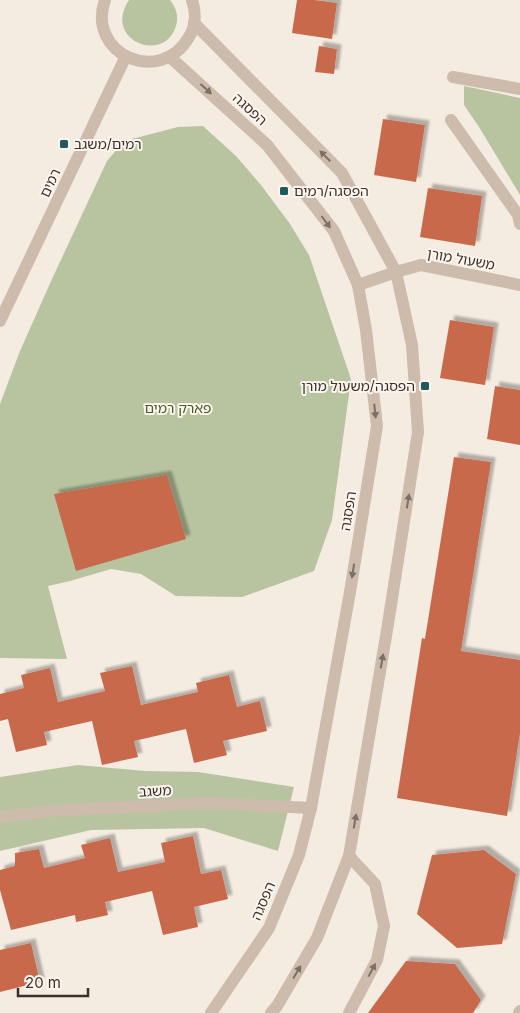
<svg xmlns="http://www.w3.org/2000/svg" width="520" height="1013" viewBox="0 0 520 1013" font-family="Inter,'Noto Sans Hebrew',sans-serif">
<defs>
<filter id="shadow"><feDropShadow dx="4.5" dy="-4.5" stdDeviation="1" flood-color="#0004"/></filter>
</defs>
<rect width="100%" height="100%" fill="#f4ebe1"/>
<g fill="#b8c4a0">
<path d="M129,0H170C176,8 179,16 176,26C164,65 102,40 129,0Z"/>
<path d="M464,86L520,98V195L479,127L464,105Z"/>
<path d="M203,126L236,156L261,185L290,224L309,255L351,379L332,520L314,571L242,597L176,596L141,574L111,569L70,581L48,586L67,659L0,658V404L20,351L52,279L107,161L124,141L178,127Z"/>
<path d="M78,765L145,771L198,772L294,787L278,851L204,828L91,830L0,851V777Z"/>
</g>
<g fill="#c8694b" filter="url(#shadow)">
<path d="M297,0H314L337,3L332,39L292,33Z"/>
<path d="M319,46L337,49L334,74L315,72Z"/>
<path d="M383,119L425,125L416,182L374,175Z"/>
<path d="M428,188L482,196L475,246L420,237Z"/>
<path d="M450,320L494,327L485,385L440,378Z"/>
<path d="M495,386L520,390V445L487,439Z"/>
<path d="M454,457L491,462L461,651L520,660V733L507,816L397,798L422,638L425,639Z"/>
<path d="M167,475L186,539L76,571L54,494Z"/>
<path d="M132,666L141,705L198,692L196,683L229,675L237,707L260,701L267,731L223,741L227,755L194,763L186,729L134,741L138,757L102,765L92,721L44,732L47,745L16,752L8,719L0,721V694L24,688L21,675L50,668L58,702L105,691L100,673Z"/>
<path d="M193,836L201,874L221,870L228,899L194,907L198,927L163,935L152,891L105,902L108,915L76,922L75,915L11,930L0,890V870L15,866V853L39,849L44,868L85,858L81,845L110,838L118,872L165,862L161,843Z"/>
<path d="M484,850L516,874L502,944L457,948L417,914L432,855Z"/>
<path d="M31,943L40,982L0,992V950Z"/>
<path d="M406,961L455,964L481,1000L473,1013H368Z"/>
</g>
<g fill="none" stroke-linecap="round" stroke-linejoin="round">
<path stroke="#cdbbac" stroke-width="12" d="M0,817L49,811L207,803L311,808"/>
<g stroke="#cdbbac" stroke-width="12">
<path d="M453,77L520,89"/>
<path d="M451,120L518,215L520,224"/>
<path d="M396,272L421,265L520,285"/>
<path d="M0,321L126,56"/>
<path d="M349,856L375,884L384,926L377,960L349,1013"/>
<path d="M519,1013L520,1011"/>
</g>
<g stroke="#cdbbac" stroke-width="12">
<path d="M105,0C86,54 160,87 189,37C196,26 196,12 192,0"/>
<path d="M194,23L342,173L396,272L412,345L418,432L388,624L349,856L317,938L277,1006L271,1013"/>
<path d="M170,57L267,145L334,231L358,285L366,330L377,426L350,592L311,808L299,855L269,928L211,1013"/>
<path d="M358,285L396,272"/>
</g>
</g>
<defs><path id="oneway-solid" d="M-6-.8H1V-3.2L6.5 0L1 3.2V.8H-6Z" transform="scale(1.25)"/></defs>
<g fill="#7d6f65">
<use href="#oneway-solid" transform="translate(206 89) rotate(42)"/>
<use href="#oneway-solid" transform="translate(325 156) rotate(-135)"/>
<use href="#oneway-solid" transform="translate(326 222) rotate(53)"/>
<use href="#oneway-solid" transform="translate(375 411) rotate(84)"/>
<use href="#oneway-solid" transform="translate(408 501) rotate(-81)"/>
<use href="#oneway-solid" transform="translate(353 571) rotate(99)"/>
<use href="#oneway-solid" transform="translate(382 661) rotate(-80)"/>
<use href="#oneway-solid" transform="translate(355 821) rotate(-80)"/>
<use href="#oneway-solid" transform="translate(372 970) rotate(-62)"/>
<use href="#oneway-solid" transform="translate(297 972) rotate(-59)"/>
</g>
<g fill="#1f5a5e" stroke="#fbf5ee" stroke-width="2">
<rect x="59" y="139" width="10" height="10" rx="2.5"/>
<rect x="279" y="186" width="10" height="10" rx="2.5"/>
<rect x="420" y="381" width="10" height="10" rx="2.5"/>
</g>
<g text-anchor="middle" stroke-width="4" stroke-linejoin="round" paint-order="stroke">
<g font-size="14" fill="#3b302b" stroke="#fbf5ee">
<text transform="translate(250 109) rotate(42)" y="5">הפסגה</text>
<text transform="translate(50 183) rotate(-65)" y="5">רמים</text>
<text transform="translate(461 259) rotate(10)" y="5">משעול מורן</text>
<text transform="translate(348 511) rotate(-81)" y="5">הפסגה</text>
<text transform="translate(155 791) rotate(-3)" y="5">משגב</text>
<text transform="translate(263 901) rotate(-67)" y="5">הפסגה</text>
</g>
<g font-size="14" fill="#3b302b" stroke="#fbf5ee" text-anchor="start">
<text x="74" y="149">רמים/משגב</text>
<text x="294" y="196">הפסגה/רמים</text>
<text x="415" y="391" text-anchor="end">הפסגה/משעול מורן</text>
</g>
<g font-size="14" fill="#4a5a2e" stroke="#fbf5ee">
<text x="178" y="413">פארק רמים</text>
</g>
</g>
<path d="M18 988v8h70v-8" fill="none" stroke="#3b302b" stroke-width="2.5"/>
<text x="25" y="988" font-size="15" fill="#3b302b" stroke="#fbf5ee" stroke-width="4" paint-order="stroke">20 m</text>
</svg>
